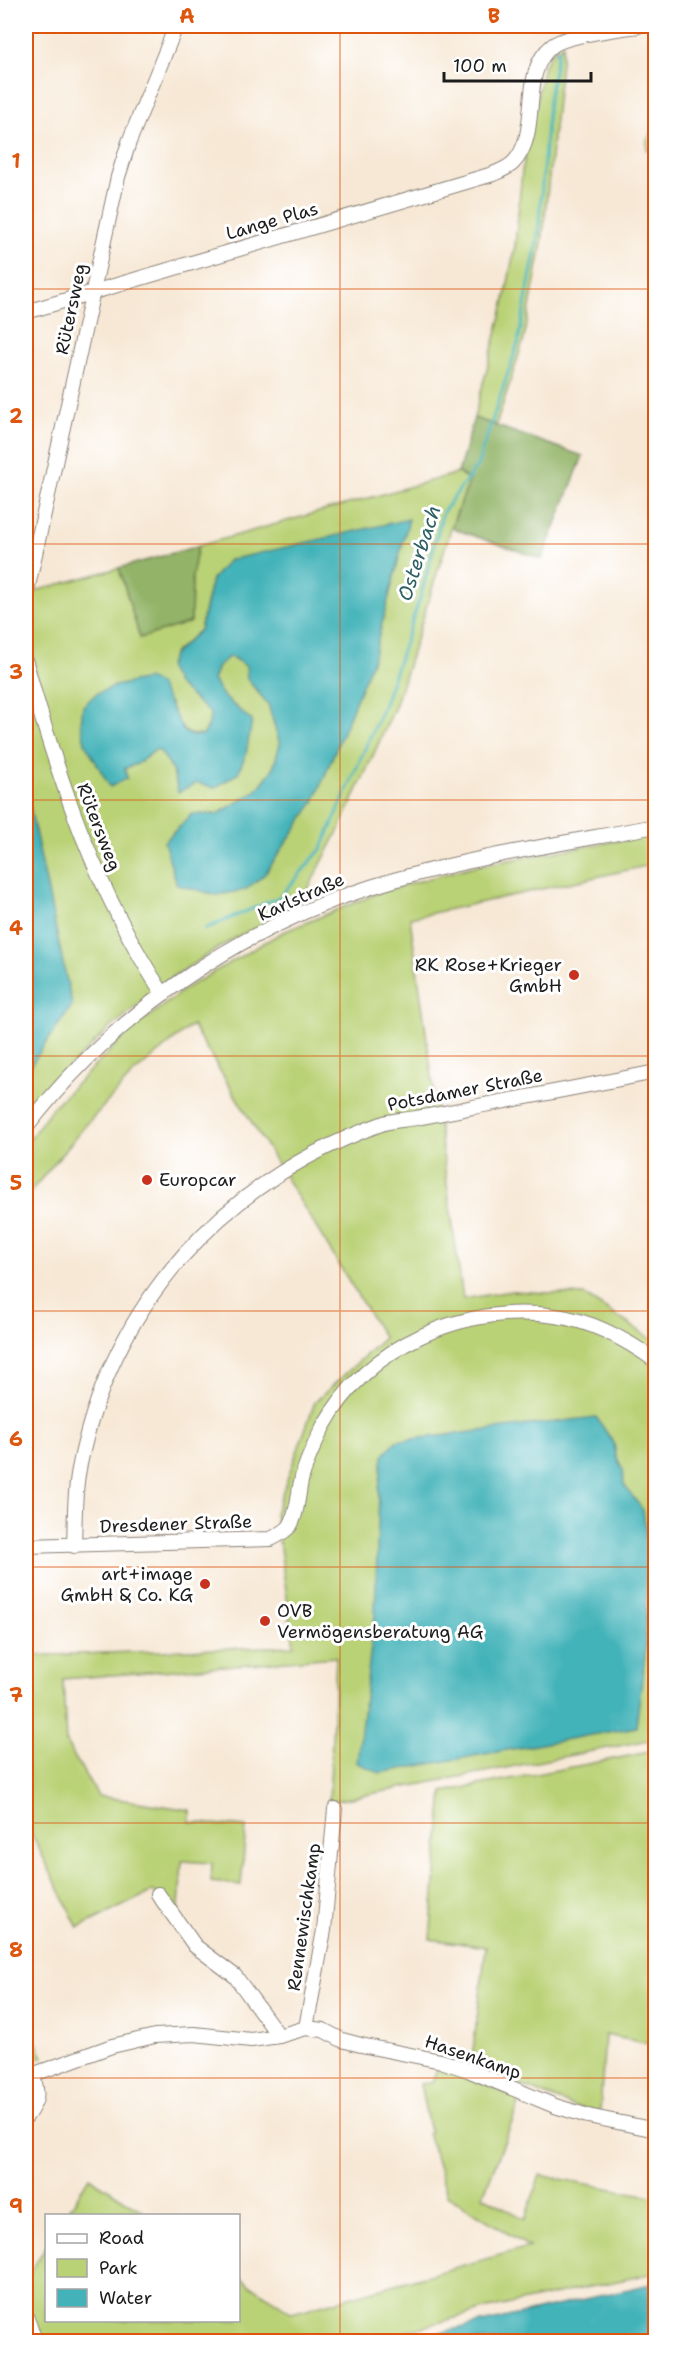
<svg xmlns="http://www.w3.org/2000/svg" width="681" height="2367" viewBox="0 0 681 2367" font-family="'Shantell Sans',sans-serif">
<rect width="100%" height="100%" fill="#fff"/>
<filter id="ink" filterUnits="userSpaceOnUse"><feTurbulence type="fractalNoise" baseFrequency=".0167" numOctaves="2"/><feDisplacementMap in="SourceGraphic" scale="12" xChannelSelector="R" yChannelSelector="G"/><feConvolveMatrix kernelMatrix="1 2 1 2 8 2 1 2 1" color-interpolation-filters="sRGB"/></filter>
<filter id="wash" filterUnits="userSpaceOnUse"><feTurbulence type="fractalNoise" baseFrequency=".008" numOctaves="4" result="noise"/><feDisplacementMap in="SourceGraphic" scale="24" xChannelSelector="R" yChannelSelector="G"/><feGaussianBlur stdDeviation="1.35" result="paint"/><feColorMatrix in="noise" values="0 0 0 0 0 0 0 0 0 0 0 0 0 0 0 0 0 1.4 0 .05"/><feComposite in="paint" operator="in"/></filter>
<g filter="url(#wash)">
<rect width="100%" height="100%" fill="#f7e8d5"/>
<g fill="#bad276" stroke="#6b7749" stroke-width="1.5" fill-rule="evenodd">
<path d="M563,44L542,243L524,339L496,425L474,418L504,304L515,246L522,171L544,65L552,53Z"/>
<path d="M655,125V148L647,150V140Z"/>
<path d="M458,473L470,480L455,516L395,707L341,826L299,906L235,938L172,977L109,1029L44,1092L26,1116V1072L72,1005L26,789V695L39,690C32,657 28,625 35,591L119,568L140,638L191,622L192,576L198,546ZM212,579L314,802L164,842L192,814H218L256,791L273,769L280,744L268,704L247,679V666L230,656L218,666L213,680L223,696L252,721L197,783L178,791C174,774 170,762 157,749L137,764L125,768L169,701C177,719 179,738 203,735L209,724L211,713L173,654L200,630Z"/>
<path d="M655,834V864L410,918L463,1299L512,1291L584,1295L655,1341V1739L329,1802L336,1657L63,1679L66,1743L98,1796L190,1810V1822L246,1827L241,1885L211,1882L212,1863L182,1861L179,1906L175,1920L153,1891L78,1928L26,1822V1656L294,1646L275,1513L315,1402L384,1338L192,1025L134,1073L85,1126L32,1190L26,1201V1144L52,1108L129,1032L186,988L281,933L383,891L470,867Z"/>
<path d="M655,1751V2045L605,2035L600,2112L575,2107L471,2066L486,1947L430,1939L443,1792Z"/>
<path d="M26,2022L43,2057L26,2062V2021Z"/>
<path d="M438,2065L521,2099L483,2196L525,2219L540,2175L655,2197V2273L488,2309L371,2341H26V2280L46,2246V2320H238L239,2277L292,2313L529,2247L447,2195L428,2133L430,2132L420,2084L432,2083Z"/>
<path d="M89,2177L148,2215H66Z"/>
</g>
<g fill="#93b467" stroke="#586842" stroke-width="1.5">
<path d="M474,418L583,456L542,559L451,528L470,480L458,473Z"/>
<path d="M198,546L192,576L191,622L140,638L119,568Z"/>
</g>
<g fill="#43b3b9" stroke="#30686a" stroke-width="1.5">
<path d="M409,519L373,659L314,802L265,874L245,890L217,895L177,885L164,842L192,814H218L256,791L273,769L280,744L268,704L247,679L246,666L230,656L218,666L213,680L223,696L252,721L246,754L238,773L215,788L197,783L178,792C175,774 170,761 157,749L137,764L125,768L127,778L110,787L85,743L81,723L83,706L96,694L115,686L147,679L159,684L184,732L192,736L203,735L209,724L210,713L177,684L168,667L173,655L200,630L212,579L229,560Z"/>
<path d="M26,789L72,1005L26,1072Z"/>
<path d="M596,1417L614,1443L616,1456L623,1470L624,1485L643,1510L648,1546L645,1657L636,1727L380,1773L357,1763L375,1614L379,1489L383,1456L396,1441Z"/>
<path d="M655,2283V2341H406L438,2333Z"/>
</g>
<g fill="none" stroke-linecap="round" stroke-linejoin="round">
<g stroke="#43b3b9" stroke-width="3">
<path d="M562,34L565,26"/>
<path d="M205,929L280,897L322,848L383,707L420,598L443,512L477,466L518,343L538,236L549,98L558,49"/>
</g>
</g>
</g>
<g filter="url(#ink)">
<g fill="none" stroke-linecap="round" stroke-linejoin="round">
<g stroke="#8a8278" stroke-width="16">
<g id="minor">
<path d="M26,312L493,174C500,171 508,168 513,163C543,132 518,73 552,46C565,35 618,29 638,26"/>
<path d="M26,607L28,586L118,177L129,142L176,26"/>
<path d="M26,663C59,781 96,891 163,994"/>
<path d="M26,1128C111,1017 237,929 371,887C463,858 560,844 656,826"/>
<path d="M26,1546L271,1539C278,1535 285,1532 290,1526C298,1513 298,1492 302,1477C307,1459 315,1443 323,1427C369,1344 464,1303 556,1316C592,1321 627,1340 656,1361"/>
<path d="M74,1546C75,1520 74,1494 79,1469C112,1301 225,1180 384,1123C394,1120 405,1120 416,1118C435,1115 454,1111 473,1107C534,1096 595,1084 656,1072"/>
<path d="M158,1894L195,1946L235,1976L279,2036"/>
<path d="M306,2028L324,1930L335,1809"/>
<path d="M26,2077L112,2046L155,2036L194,2034L251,2040L279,2036L306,2028L323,2030L342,2040L361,2045L441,2061L468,2070L555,2106L588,2116L656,2130"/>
<path d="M26,2117C38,2100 39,2096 33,2075"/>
<path d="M26,2316L36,2342"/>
</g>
</g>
<use href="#minor" stroke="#fff" stroke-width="14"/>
</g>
</g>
<path fill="none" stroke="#de560d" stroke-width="1.5" stroke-opacity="0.55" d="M340,26V2342M26,289H656M26,544H656M26,800H656M26,1056H656M26,1311H656M26,1567H656M26,1823H656M26,2078H656"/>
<g fill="#c8321e" stroke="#fff" stroke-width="2">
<circle cx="574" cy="975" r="6"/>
<circle cx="147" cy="1180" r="6"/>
<circle cx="205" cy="1584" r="6"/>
<circle cx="265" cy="1621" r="6"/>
</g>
<g text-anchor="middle" stroke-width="6" stroke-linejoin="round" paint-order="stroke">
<g font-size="18" fill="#1c1c1c" stroke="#fff">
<text transform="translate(272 221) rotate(-16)" y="6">Lange Plas</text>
<text transform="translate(71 309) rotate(-78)" y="6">Rütersweg</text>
<text transform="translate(99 827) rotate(69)" y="6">Rütersweg</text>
<text transform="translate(301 897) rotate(-24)" y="6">Karlstraße</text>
<text transform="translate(465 1090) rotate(-11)" y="6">Potsdamer Straße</text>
<text transform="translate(176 1524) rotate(-2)" y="6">Dresdener Straße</text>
<text transform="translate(304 1917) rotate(-82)" y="6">Rennewischkamp</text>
<text transform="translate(473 2057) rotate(19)" y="6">Hasenkamp</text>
</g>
<g font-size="18" fill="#1c1c1c" stroke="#fff" text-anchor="end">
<text x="562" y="971">RK Rose+Krieger<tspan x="562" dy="21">GmbH</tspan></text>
<text x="159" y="1186" text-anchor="start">Europcar</text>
<text x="193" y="1580">art+image<tspan x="193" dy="21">GmbH &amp; Co. KG</tspan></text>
<text x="277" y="1617" text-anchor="start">OVB<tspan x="277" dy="21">Vermögensberatung AG</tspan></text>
</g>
<g font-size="20" font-style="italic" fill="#2e6063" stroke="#fff">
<text transform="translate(419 553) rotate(-72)" y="7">Osterbach</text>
</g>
</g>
<rect width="681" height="2367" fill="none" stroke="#fff" stroke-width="66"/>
<rect x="45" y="2214" width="195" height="108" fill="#ffffff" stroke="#a4a4a4" stroke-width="1.5"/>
<rect x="57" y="2234" width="30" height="9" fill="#ffffff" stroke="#a4a4a4" stroke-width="1.5"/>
<text x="99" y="2244" font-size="18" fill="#1c1c1c">Road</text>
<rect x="57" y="2259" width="30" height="18" fill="#bad276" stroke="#a4a4a4" stroke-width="1.5"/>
<text x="99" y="2274" font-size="18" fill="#1c1c1c">Park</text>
<rect x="57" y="2289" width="30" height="18" fill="#43b3b9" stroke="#a4a4a4" stroke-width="1.5"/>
<text x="99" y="2304" font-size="18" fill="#1c1c1c">Water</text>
<path d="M444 72v9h147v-9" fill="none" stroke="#1c1c1c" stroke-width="3"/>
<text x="453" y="72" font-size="18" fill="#1c1c1c" stroke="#ffffff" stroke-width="4.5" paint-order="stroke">100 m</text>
<rect x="33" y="33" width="615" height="2301" fill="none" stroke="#de560d" stroke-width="2"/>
<g font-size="20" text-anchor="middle" font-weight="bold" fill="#de560d">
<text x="187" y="23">A</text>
<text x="494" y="23">B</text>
<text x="16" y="168">1</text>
<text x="16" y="423">2</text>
<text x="16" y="679">3</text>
<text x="16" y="935">4</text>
<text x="16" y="1190">5</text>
<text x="16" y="1446">6</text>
<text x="16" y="1702">7</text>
<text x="16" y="1957">8</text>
<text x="16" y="2213">9</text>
</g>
</svg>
